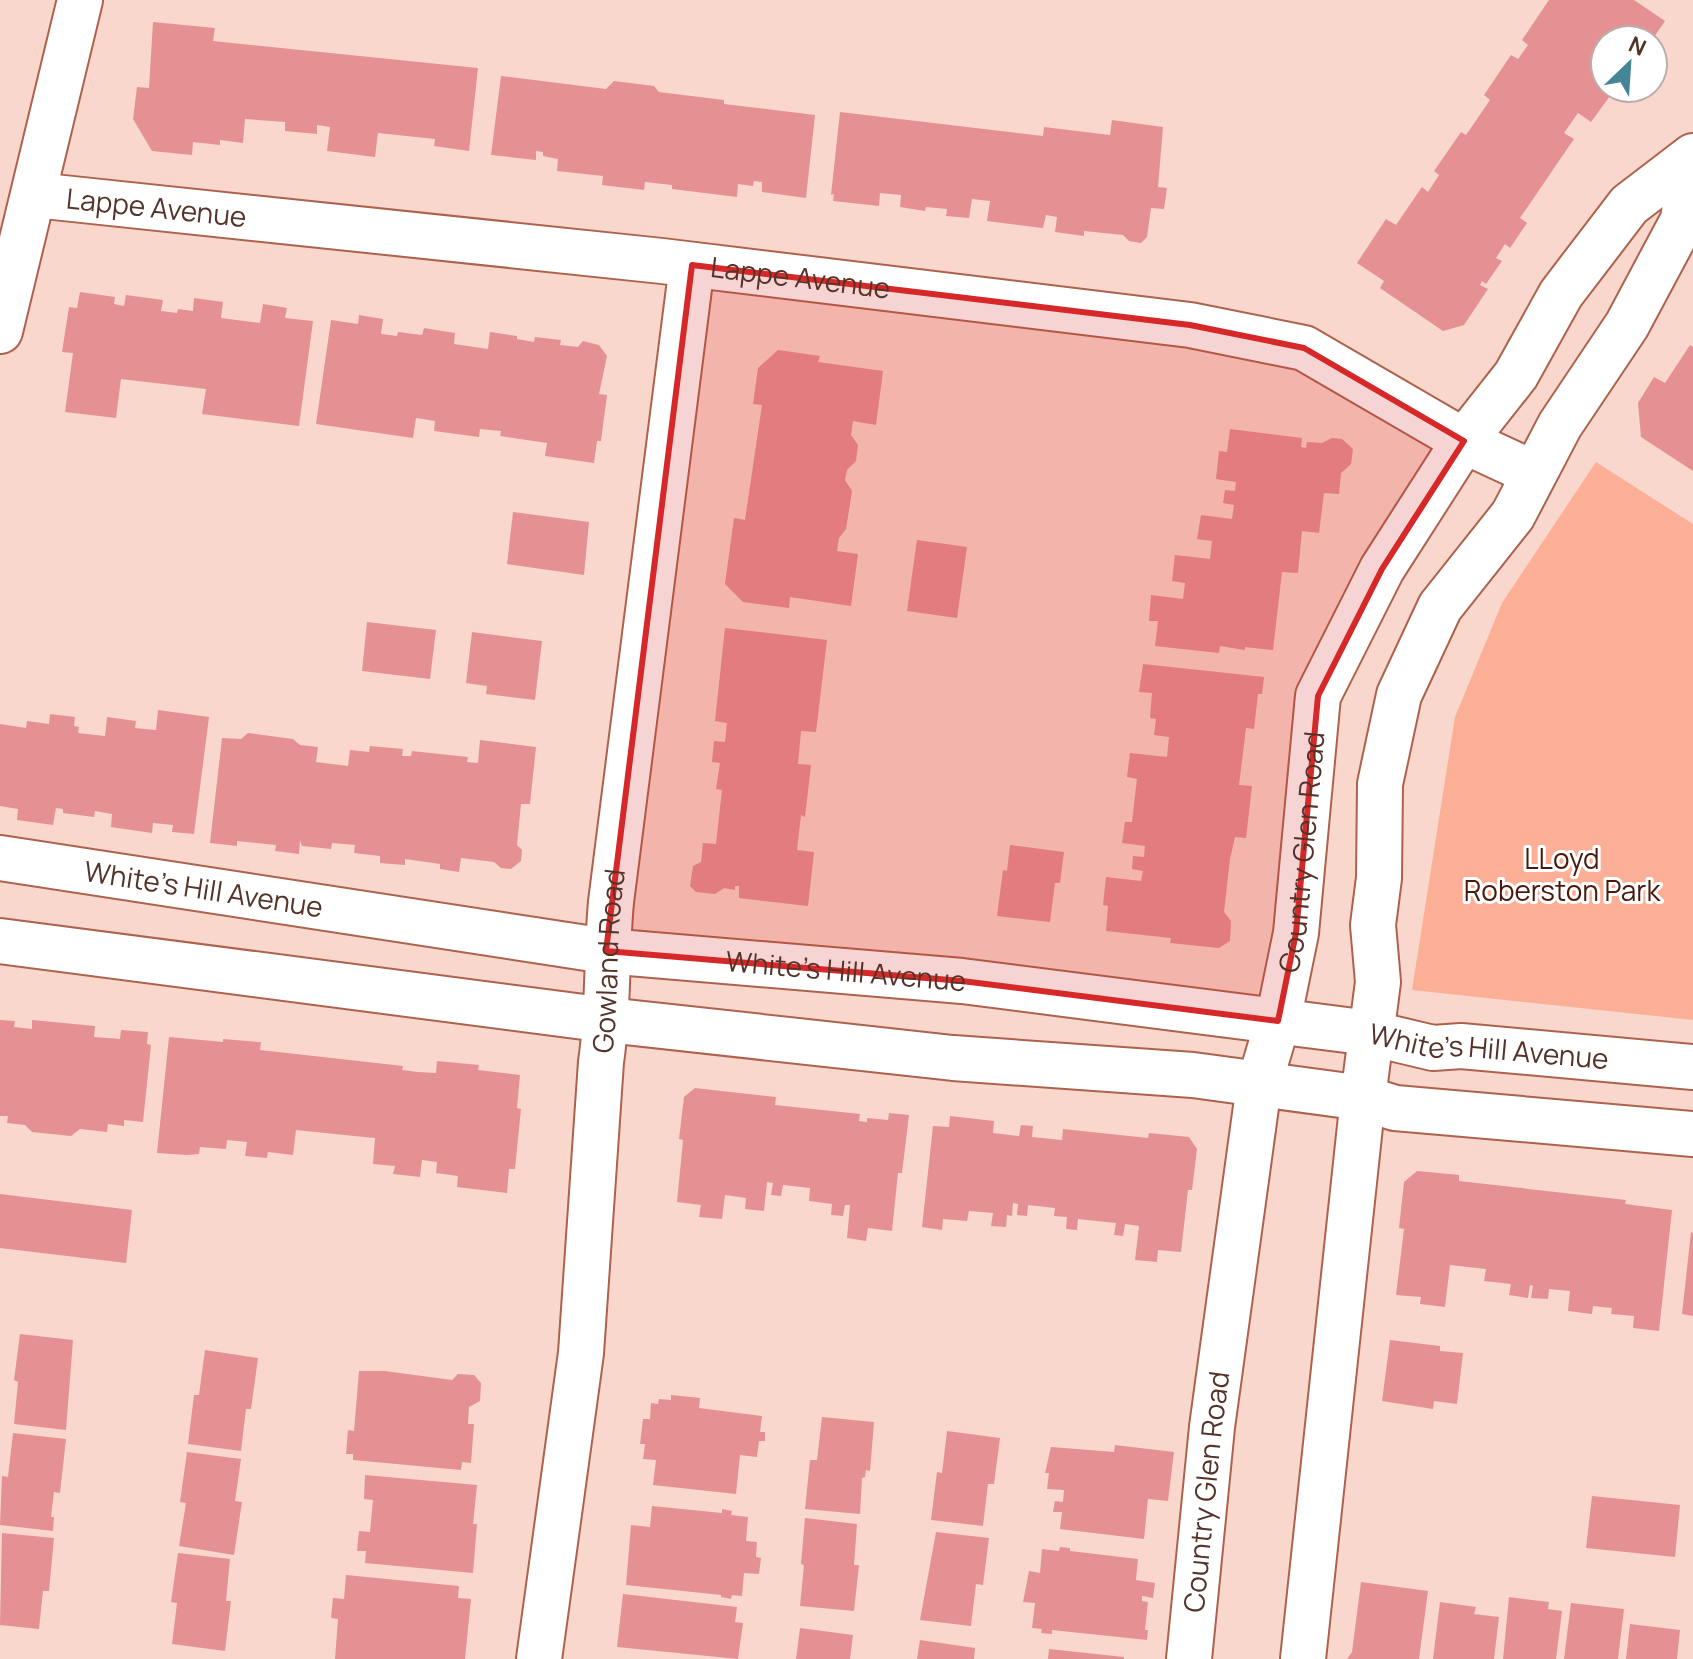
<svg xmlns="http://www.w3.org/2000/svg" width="1693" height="1659" viewBox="0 0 1693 1659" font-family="Manrope,sans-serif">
<rect width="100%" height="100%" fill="#f9d7cc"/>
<path fill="#fcaf97" d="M1596,462L1693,524V1020L1412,990L1455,717L1502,603Z"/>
<g fill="#e59194">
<path d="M1549,0H1634L1665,21L1652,40H1605V88H1613L1610,96L1591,122L1578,113L1564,133L1574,139L1520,218L1527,223L1510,248L1505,244L1496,258L1502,261L1486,284L1482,281L1480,285L1488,289L1464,325L1443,331L1380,288L1384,281L1357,263L1386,219L1396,225L1422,187L1428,192L1439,175L1434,171L1461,132L1466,135L1490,100L1484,95L1511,55L1518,59L1528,45L1522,40Z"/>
<path d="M153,22L215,28L213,41L478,68L469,151L434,146L435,139L378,133L375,157L327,151L330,127L317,125V134L285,131V122L245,119L243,143L220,140V145L193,142L192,155L152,151L133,119L137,87L149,88Z"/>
<path d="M501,76L606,89L614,81L654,86L659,92L724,100V104L815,115L806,198L762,192V182L754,181L753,186L738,184L737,197L672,189V185L645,182L644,190L602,185L603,176L557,171L558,159L543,156V152L536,151V160L491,155Z"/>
<path d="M840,112L1043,136L1044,127L1110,135L1112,120L1163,127L1158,187L1167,188L1164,209L1151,208L1147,237L1141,243L1129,241L1123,235L1084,231V236L1055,232L1057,217L1046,215L1043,228L987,221L990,201L972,199L969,218L946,216L947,209L926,207L925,211L900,207L901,195L880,193L879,206L833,201L834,194L831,195Z"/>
<path d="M80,292L115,297L114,304L124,306L126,295L163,300L161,311L177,313L178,309L193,311L194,298L223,302L221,318L260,323L263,304L287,308L285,318L313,321L299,426L202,414L206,389L121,379L116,418L65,412L73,353L62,352L69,307L77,308Z"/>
<path d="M359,315L383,319L381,334L397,336L398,332L422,335L424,328L455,333L454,344L488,349L490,332L517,336V339L534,342L535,337L561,340L560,345L578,347L583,341L599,345L607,356L599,394L607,395L601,441H597L594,463L545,456L547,443L500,436L501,431L480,429L479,437L434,431L435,421L416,418L413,438L316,424L331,320L358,324Z"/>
<path d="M1690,345L1693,347V471L1641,437L1638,403L1654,377L1665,383Z"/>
<path d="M778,350L820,356L818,362L883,371L876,425L853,421L851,435L858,445L856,461L847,470L845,480L852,491L846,529L839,538L837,551L858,554L851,606L790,597L789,608L743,602L725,584L734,518L745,520L762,405L753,404L758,368Z"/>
<path d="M1230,429L1302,438L1301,447L1306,448L1307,442L1322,443L1332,438L1342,439L1353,449L1351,464L1341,473L1339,494L1324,493L1319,533L1302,531L1298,573L1282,572L1273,650L1245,647V650L1220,646L1219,653L1155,646L1158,621H1149L1151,595L1183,599L1185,583L1172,581L1175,555L1210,559L1212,541L1197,539L1201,515L1232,519L1234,505L1223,503L1225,490L1235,491L1236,482L1216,479L1219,451L1227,452Z"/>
<path d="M513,512L589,522L584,575L507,564Z"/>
<path d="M917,540L967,547L957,618L907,611Z"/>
<path d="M367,622L436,630L430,679L362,671Z"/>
<path d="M725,628L827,640L816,732L801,731L798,764L811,765L805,817L801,815L797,850L814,852L808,906L739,898V886H735V890L724,888L715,894L696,892L690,886L693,866L701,862L703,843L716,844L722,790L716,789L720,763L712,762L714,741L725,742L727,723L715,721Z"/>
<path d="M472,632L542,641L535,700L486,694L487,686L466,683Z"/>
<path d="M1143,664L1264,677L1262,694H1258L1254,729L1246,728L1239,785L1252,786L1246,838L1235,837L1230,859L1224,912L1231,921L1230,941L1219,948L1170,943L1171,938L1106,931L1108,906L1103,905L1106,877L1141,881L1143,871L1132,869L1133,856L1144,857L1145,846L1122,843L1125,822H1132L1137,779L1127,777L1130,753L1167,757L1169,737L1154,735L1156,719L1150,718L1152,693L1139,692Z"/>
<path d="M158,710L209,717L194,834L172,832L173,825L153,823L152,833L111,827L112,814L95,811L94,817L63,813V809L56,808L53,825L17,820L18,809L0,806V724L26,728L27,721L49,724L50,714L75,717L74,726L79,727L78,733L105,736L107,717L136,721L135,728L156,730Z"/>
<path d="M248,733L293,739L300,745L318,747L316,762L348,766L350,750L369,752L370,746L403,749L402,756H411L412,751L468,757L467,762L478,763L480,740L536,747L530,804H521L517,845L522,850L521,861L511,869L501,868L494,862L461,858L459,872L440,869V864L405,859V865L380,863V856L354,853L355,845L332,843L331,849L302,846L300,840L299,854L275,851L276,845L237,841V846L210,843L222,738L241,739Z"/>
<path d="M1010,845L1064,852L1060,883H1055L1050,922L997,916L1003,870L1007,871Z"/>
<path d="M0,1020L15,1021L14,1027L32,1029V1020L95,1026L94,1037L120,1039L121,1030L148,1032L147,1044L151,1045L143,1122L124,1120V1126L108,1124L107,1132L80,1129L71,1136L32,1132L25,1125L7,1123L8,1116H0Z"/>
<path d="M169,1037L223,1042V1039L258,1042H261L260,1050L403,1066L402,1070L418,1072L436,1073L437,1061L479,1065L478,1070L520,1075L517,1108L521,1109L515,1169H509L507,1193L457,1187L458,1176L436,1173L437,1162L422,1160L420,1177L393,1174L395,1166L373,1164L375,1138L364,1137L296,1130L293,1155L268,1152L267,1158L245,1156L247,1142L227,1140L226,1149L200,1147L199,1154L187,1155L157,1153Z"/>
<path d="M695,1088L776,1097L775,1105L860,1114L859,1121L867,1122V1118L888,1120L889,1113L909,1115L902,1173H898L892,1231L868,1228L866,1241L847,1238L850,1205H845L843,1216L831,1215L832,1204L809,1201L810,1188L783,1185L781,1196L771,1195L773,1183L767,1182L764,1211L745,1209L746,1198L725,1195L722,1219L699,1217L701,1205L677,1202L683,1140L679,1139L684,1097Z"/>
<path d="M950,1116L994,1121L993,1133L1019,1136L1021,1125L1033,1126L1032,1137L1062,1140L1063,1129L1148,1138L1149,1133L1189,1137L1197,1149L1192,1190H1188L1181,1252L1158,1250L1157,1262L1135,1260L1139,1226L1125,1224L1123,1236L1114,1235L1116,1223L1078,1219L1077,1230L1066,1229L1067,1217L1054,1216L1055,1208L1028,1205L1027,1216L1017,1215L1018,1204L1013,1203L1012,1216L1007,1215L1006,1227L991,1226L993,1213L969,1211L967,1221L943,1219L942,1230L922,1227L933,1126L949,1127Z"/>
<path d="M1417,1171L1459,1175V1181L1626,1200L1625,1204L1672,1210L1659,1331L1633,1328L1634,1316L1611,1314L1612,1308L1593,1306L1592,1314L1568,1311L1570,1291L1549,1289L1548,1299L1531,1298L1533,1286L1530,1285L1528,1298L1509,1295L1511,1284L1484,1281L1486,1269L1450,1265L1445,1307L1420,1304L1421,1297L1396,1295L1404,1229L1399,1228L1404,1182Z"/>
<path d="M0,1194L132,1210L126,1263L0,1248Z"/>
<path d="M1691,1232L1693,1233V1316L1682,1314Z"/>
<path d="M20,1334L73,1340L66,1430L14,1424L18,1382L14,1380Z"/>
<path d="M1390,1340L1440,1346V1351L1463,1353L1457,1404L1434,1401L1433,1409L1382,1401Z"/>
<path d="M205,1350L258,1358L251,1409H246L241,1451L188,1444L194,1395H199Z"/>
<path d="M359,1371H385L452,1380L458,1374L474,1375L481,1383L480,1401L469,1407L468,1424H474L471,1463L462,1462L461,1470L353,1460V1454H346L348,1430L354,1431Z"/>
<path d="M671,1395L700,1398L699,1408L762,1416L760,1432H765V1441H759L757,1457L740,1455L736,1494L653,1485L656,1460L643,1459L645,1444H640L643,1419H650L651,1403L658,1404L659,1399L671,1400Z"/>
<path d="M822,1417L874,1422L870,1471L866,1470L865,1477L862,1478L860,1514L805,1509L810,1460H817Z"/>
<path d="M947,1431L1000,1438L994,1484H988L983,1526L931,1520L937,1472L942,1473Z"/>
<path d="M13,1433L66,1439L60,1493L54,1492L51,1517H54L53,1531L0,1525L2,1476L8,1477Z"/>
<path d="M1115,1445L1174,1452L1168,1501L1148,1499L1144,1539L1060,1529L1062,1512H1053L1055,1501L1063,1502L1064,1490L1047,1489L1049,1473H1045L1051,1447L1114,1452Z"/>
<path d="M187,1452L241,1459L235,1501L242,1502L234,1555L179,1546L186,1503L180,1502Z"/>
<path d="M365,1475L477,1485L473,1524H477L473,1573L365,1563L366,1551H357L359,1531L370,1532L373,1500L364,1499Z"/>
<path d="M1592,1496L1680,1505L1675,1557L1586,1548Z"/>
<path d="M652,1506L722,1513V1509L732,1511L731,1515L748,1517L746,1541L757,1542L756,1557L761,1558L759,1574L744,1573L742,1596L732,1595L731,1599L721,1597V1595L626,1585L631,1525L650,1527Z"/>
<path d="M805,1518L857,1524L854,1565H859L854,1611L800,1606L804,1565L801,1564Z"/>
<path d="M936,1532L989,1538L983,1585L976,1584L971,1626L920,1620Z"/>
<path d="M2,1533L54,1538L49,1591H43L39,1629L0,1625Z"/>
<path d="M1060,1547L1070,1548V1551L1138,1559L1136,1580L1155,1583L1153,1598L1142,1596V1601L1148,1602L1145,1630H1148L1147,1640L1052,1630V1634L1041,1633L1042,1629L1032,1628L1035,1603L1023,1602L1029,1571L1040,1573L1042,1549L1059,1551Z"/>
<path d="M178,1553L230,1559L226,1601H231L225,1651L172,1644L177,1603L171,1602Z"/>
<path d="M346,1575L459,1586L458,1598L471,1599L465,1659H335L338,1619L331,1618L333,1598L344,1599Z"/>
<path d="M1361,1582L1428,1591L1419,1659H1347L1352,1652Z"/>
<path d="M623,1594L737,1607L735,1622L743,1623L738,1659L617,1647Z"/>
<path d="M1509,1597L1549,1602L1548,1609L1562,1611L1556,1659H1503Z"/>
<path d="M1440,1602L1476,1607L1474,1614L1499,1617L1494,1659H1433Z"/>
<path d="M1571,1603L1624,1609L1618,1659H1564Z"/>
<path d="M1630,1624L1680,1630L1677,1659H1626Z"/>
<path d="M800,1628L853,1635L850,1659H796Z"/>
<path d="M920,1640L975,1648L974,1659H917Z"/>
<path d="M1049,1649L1124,1657V1659H1048Z"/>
</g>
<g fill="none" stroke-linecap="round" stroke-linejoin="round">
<g stroke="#ac624c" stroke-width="48">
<g id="minor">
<path id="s1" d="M35,195L662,261L1190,325L1304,348L1464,441L1533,473"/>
<path d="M0,331L80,0"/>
<path id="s2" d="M0,858L606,951L962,981L1370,1033L1433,1048L1461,1046L1693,1067"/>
<path d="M0,941L607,1020L953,1058L1193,1075L1363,1098L1395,1108L1693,1134"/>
<path id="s3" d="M539,1659L581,1353L601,1062C609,1009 606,955 611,902L692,265"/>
<path id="s4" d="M1189,1659L1212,1427L1259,1085L1278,1021L1296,933L1318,696L1382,569L1464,441L1516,375L1561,294L1629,205L1693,156"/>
<path d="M1303,1659L1363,1098L1378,982L1373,925L1379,878L1380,784L1399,695L1440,607L1513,515L1560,425L1627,325L1683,220L1691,159"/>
</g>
</g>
<use href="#minor" stroke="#fff" stroke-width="44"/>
</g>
<path fill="#d62828" fill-opacity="0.2" stroke="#d62828" stroke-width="6" stroke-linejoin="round" d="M692,265L1190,325L1304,348L1464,441L1382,569L1318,696L1296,933L1278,1021L962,981L606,951Z"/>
<g text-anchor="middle" stroke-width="6" stroke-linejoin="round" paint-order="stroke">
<g font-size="28" fill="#543329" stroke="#fff">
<text dy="10" stroke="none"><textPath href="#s1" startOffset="122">Lappe Avenue</textPath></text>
<text dy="10" stroke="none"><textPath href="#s1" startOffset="770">Lappe Avenue</textPath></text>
<text dy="10" stroke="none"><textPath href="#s4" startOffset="816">Country Glen Road</textPath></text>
<text dy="10" stroke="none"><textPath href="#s2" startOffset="206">White's Hill Avenue</textPath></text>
<text dy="10" stroke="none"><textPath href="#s3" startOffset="702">Gowland Road</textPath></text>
<text dy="10" stroke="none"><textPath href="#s2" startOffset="854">White's Hill Avenue</textPath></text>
<text dy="10" stroke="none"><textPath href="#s2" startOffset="1502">White's Hill Avenue</textPath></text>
<text dy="10" stroke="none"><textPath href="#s4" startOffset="168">Country Glen Road</textPath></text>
</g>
<g font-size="28" fill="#491a0b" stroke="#fff">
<text x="1562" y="869">LLoyd<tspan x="1562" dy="32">Roberston Park</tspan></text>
</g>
</g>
<g transform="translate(1629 64) rotate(25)"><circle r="38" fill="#ffffff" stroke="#bbada9" stroke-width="2"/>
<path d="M0-6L14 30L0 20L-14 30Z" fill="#448597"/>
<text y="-12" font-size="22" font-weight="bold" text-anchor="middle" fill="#543329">N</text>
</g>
</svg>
